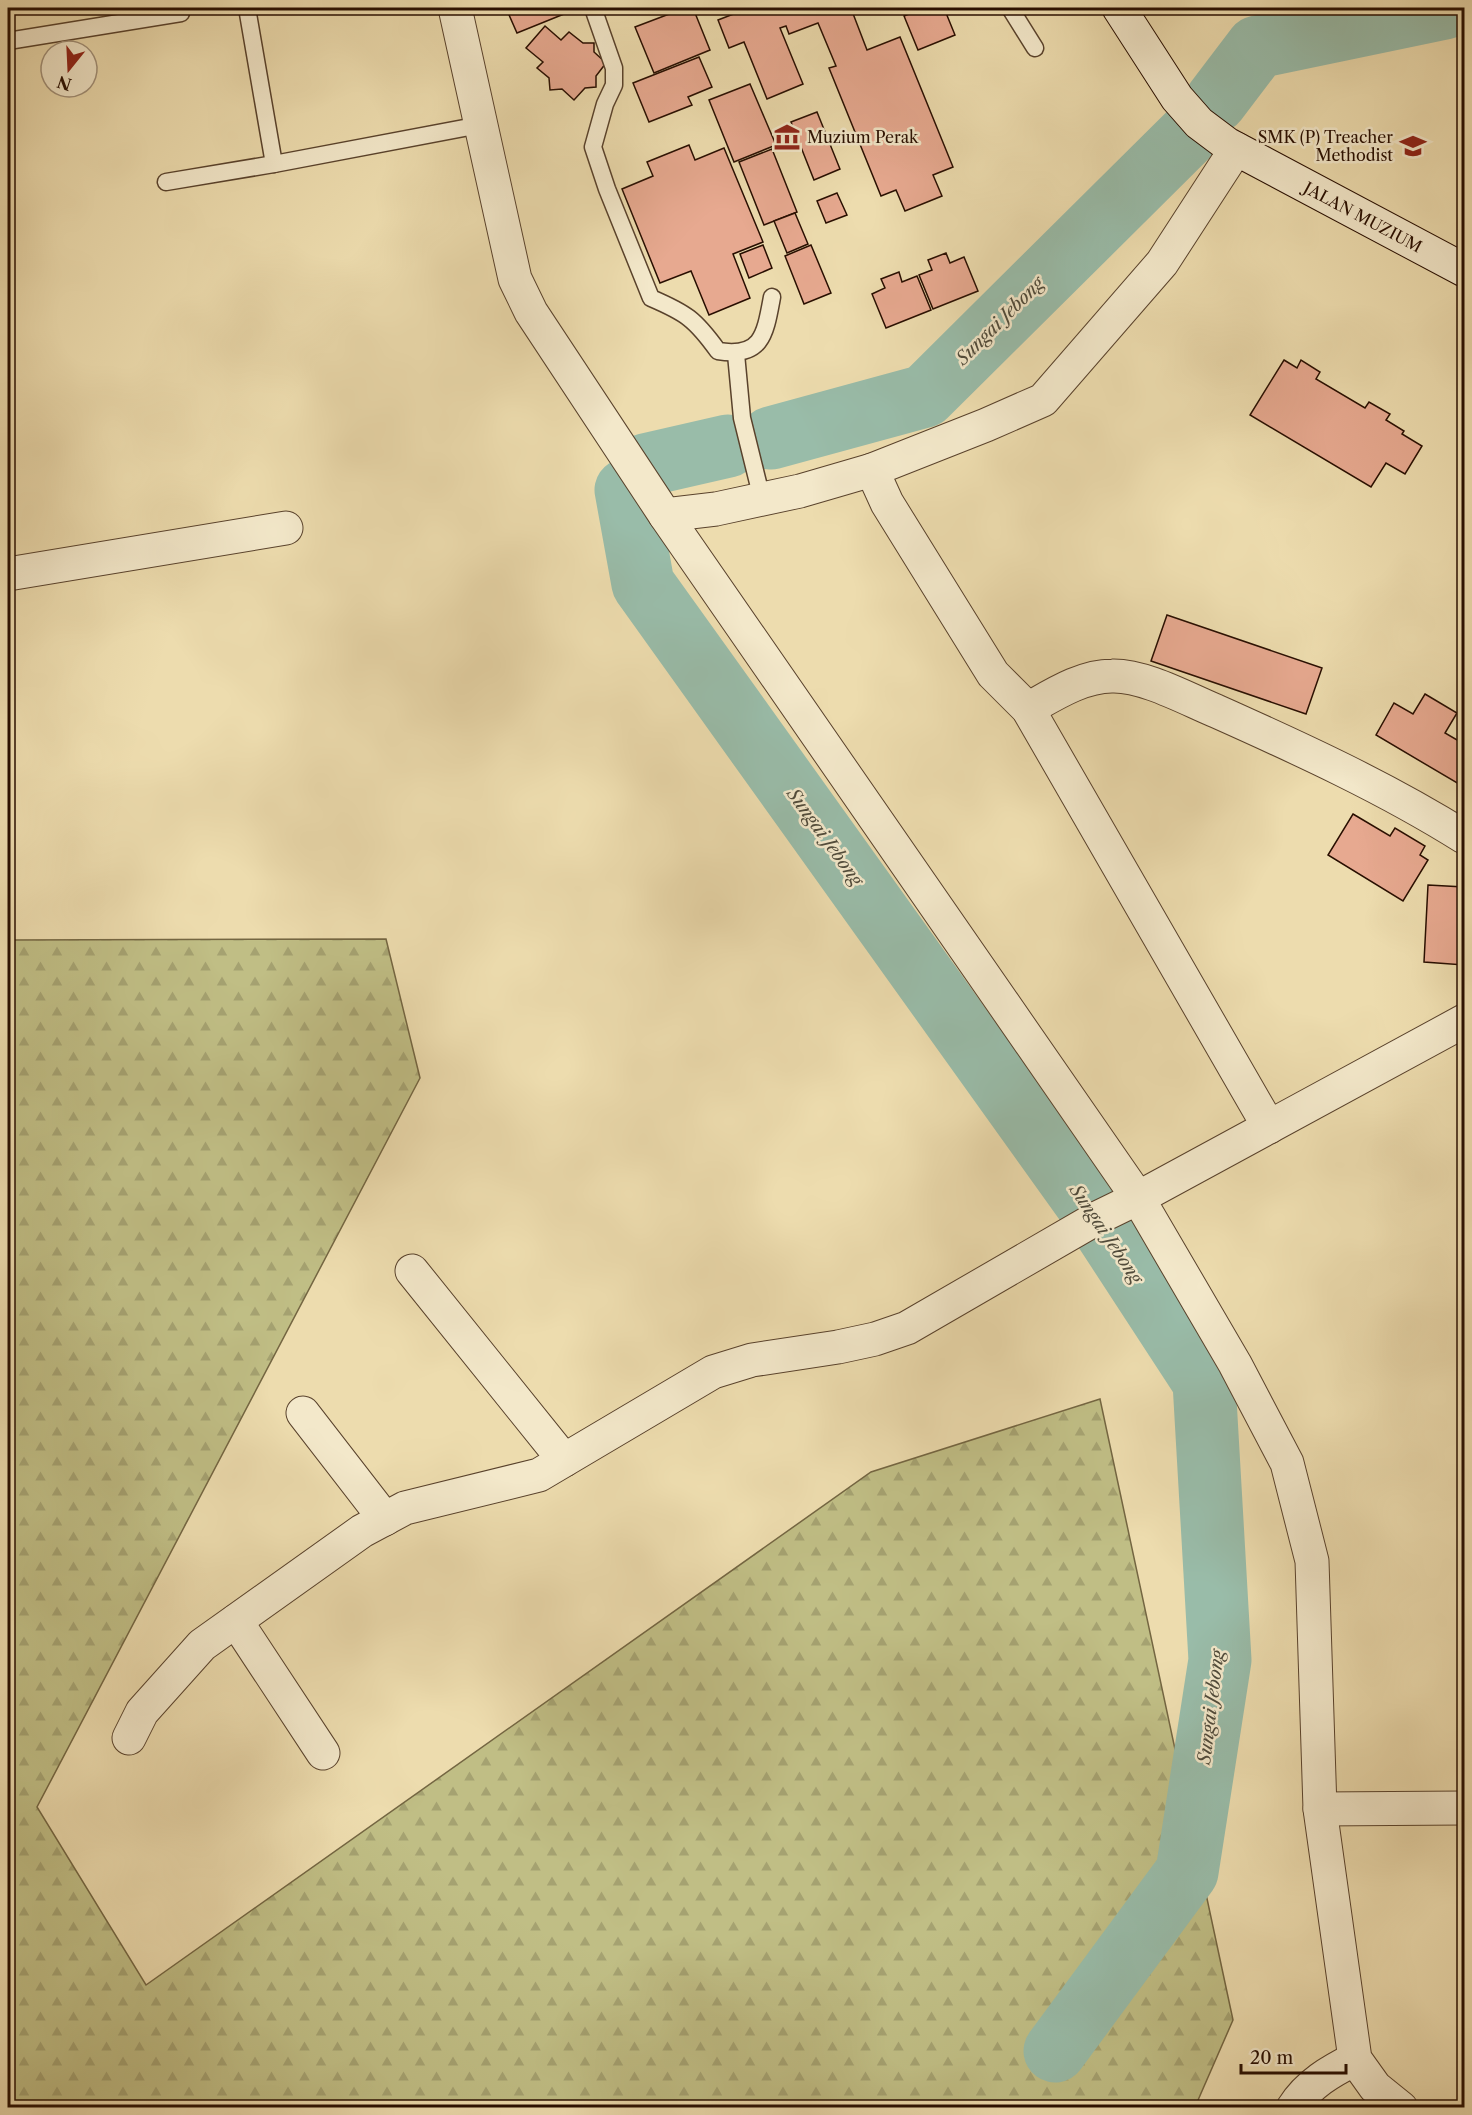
<svg xmlns="http://www.w3.org/2000/svg" width="1472" height="2115" viewBox="0 0 1472 2115" font-family="'Libre Caslon Text',serif">
<defs>
<pattern id="forest-firs" width="22" height="20" patternUnits="userSpaceOnUse" patternTransform="scale(1.5)"><rect width="22" height="20" fill="#c0be85"/><path d="M5 1l3.5 6h-7zM16 11l3.5 6h-7z" fill="#a5a271"/></pattern>
</defs>
<rect width="100%" height="100%" fill="#eddcae"/>
<filter id="stains"><feTurbulence type="fractalNoise" baseFrequency=".00333" numOctaves="4"/><feColorMatrix values="0 0 0 0 .2 0 0 0 0 .09 0 0 0 0 .02 0 0 0 .5 -.17"/></filter>
<radialGradient id="worn" r=".72"><stop offset=".6" stop-color="#630" stop-opacity="0"/><stop offset="1" stop-color="#630" stop-opacity=".3"/></radialGradient>
<path fill="url(#forest-firs)" stroke="#746642" stroke-width="1.5" d="M386,939L420,1078L37,1807L146,1985L871,1472L1100,1399L1233,2020L1195,2107H8V940Z"/>
<g fill="none" stroke-linecap="round" stroke-linejoin="round">
<g stroke="#99bca9" stroke-width="63">
<path d="M1216,101L1257,47L1445,8"/>
<path d="M771,438L925,396L1189,134"/>
<path d="M645,465L728,446"/>
<path d="M626,490L643,584L1097,1218L1204,1382L1220,1660L1187,1872L1055,2051"/>
</g>
</g>
<g fill="#e7a990" stroke="#280e00" stroke-width="1.5">
<path d="M506,8H562L564,14L517,33Z"/>
<path d="M685,8H693L710,50L654,73L635,27Z"/>
<path d="M749,8H860L852,11L867,50L900,37L953,167L933,175L942,196L905,211L896,190L881,196L829,68L836,66L818,23L789,34L786,26L780,28L803,84L767,99L744,42L729,48L718,20Z"/>
<path d="M924,8H944L955,35L918,50L904,16Z"/>
<path d="M545,26L561,40L569,32L583,43H594V52L606,63L596,76V87L585,88L574,100L562,89L550,90L549,78L537,68L543,62L526,48Z"/>
<path d="M699,57L712,87L688,97L692,105L649,122L633,83Z"/>
<path d="M750,84L776,145L734,162L709,100Z"/>
<path d="M817,112L840,169L814,180L791,122Z"/>
<path d="M689,145L695,160L724,148L763,242L733,254L750,298L709,315L691,271L660,283L622,189L653,176L647,162Z"/>
<path d="M772,149L797,212L764,225L739,162Z"/>
<path d="M837,193L847,215L826,223L817,201Z"/>
<path d="M795,213L808,244L787,253L774,221Z"/>
<path d="M763,245L772,268L749,278L740,254Z"/>
<path d="M811,245L831,293L804,304L785,256Z"/>
<path d="M946,253L950,263L964,257L978,291L933,309L919,275L932,270L928,260Z"/>
<path d="M899,272L902,282L917,276L931,310L886,328L872,294L885,288L881,279Z"/>
<path d="M1284,360L1297,368L1301,360L1320,372L1316,379L1365,408L1369,402L1390,414L1386,420L1404,431L1402,434L1422,446L1405,474L1386,463L1371,487L1250,415Z"/>
<path d="M1167,615L1322,668L1306,714L1151,661Z"/>
<path d="M1425,694L1457,713L1445,733L1464,744V787L1376,735L1394,703L1413,714Z"/>
<path d="M1353,814L1390,836L1395,828L1425,846L1420,855L1428,860L1403,901L1328,855Z"/>
<path d="M1428,885L1464,887V965L1424,962Z"/>
</g>
<g fill="none" stroke-linecap="round" stroke-linejoin="round">
<g stroke="#59422c" stroke-width="19">
<g id="lane">
<path d="M247,8L274,164"/>
<path d="M593,8L614,68V85L605,104L593,147L607,189L651,298C686,313 695,319 718,351C762,358 765,335 772,297"/>
<path d="M1010,8L1035,48"/>
<path d="M8,41L181,13L180,8"/>
<path d="M166,182L274,164L480,125"/>
<path d="M736,354L742,418L762,499"/>
</g>
</g>
<g stroke="#59422c" stroke-width="35">
<g id="street">
<path d="M455,8L515,279L531,312L665,515L1138,1198L1235,1364L1287,1463L1312,1561L1320,1809L1355,2059L1375,2087L1401,2108"/>
<path d="M872,470L887,503L993,674L1028,709L1269,1127"/>
<path d="M665,515L716,509L800,491L872,470L986,425L1043,400L1162,263L1236,149"/>
<path d="M8,574L286,528"/>
<path d="M1028,709C1053,695 1082,676 1112,676C1144,675 1187,699 1216,711C1301,749 1386,788 1464,837"/>
<path d="M412,1271L564,1460"/>
<path d="M303,1413L385,1519"/>
<path d="M236,1621L323,1753"/>
<path d="M129,1738L142,1712L202,1645L362,1531L405,1508L539,1475L713,1372L752,1360L838,1347L875,1339L907,1328L1097,1218L1138,1198L1464,1021"/>
<path d="M1320,1809L1464,1808"/>
<path d="M1293,2108C1308,2084 1331,2071 1355,2059"/>
</g>
</g>
<g stroke="#280e00" stroke-width="35">
<path id="secondary" d="M1119,8L1177,98L1199,123L1227,144L1464,270"/>
</g>
<use href="#lane" stroke="#f3e8ca" stroke-width="16"/>
<use href="#street" stroke="#f3e8ca" stroke-width="33"/>
<use href="#secondary" stroke="#f3e8ca" stroke-width="33"/>
</g>
<defs>
<g id="museum-bare" transform="scale(2.07)"><path d="M0-6L6-3V-2H-6V-3ZM-5-1h2V3h-2ZM-1-1h2V3h-2ZM3-1h2V3H3ZM-6 4H6V6H-6Z" fill="#8f2418" stroke="#f3e8ca" stroke-width="2.5" paint-order="stroke"/></g>
<g id="school-bare" transform="scale(2.07)"><path d="M0-5L7-2L0 1L-7-2ZM-4 1L0 2.5L4 1V4Q0 6-4 4Z" fill="#8f2418" stroke="#f3e8ca" stroke-width="2.5" paint-order="stroke"/></g>
</defs>
<g fill-rule="evenodd">
<use href="#museum-bare" x="787" y="137"/>
<use href="#school-bare" x="1413" y="146"/>
</g>
<g text-anchor="middle" stroke-width="5" stroke-linejoin="round" paint-order="stroke">
<g font-size="16" fill="#280e00" stroke="#f3e8ca" text-anchor="start">
<text x="807" y="143">Muzium Perak</text>
<text x="1393" y="143" text-anchor="end">SMK (P) Treacher<tspan x="1393" dy="18">Methodist</tspan></text>
</g>
<g font-size="16" fill="#280e00" stroke="#f3e8ca">
<text transform="translate(1363 217) rotate(28)" y="6">JALAN MUZIUM</text>
</g>
<g font-size="18" font-style="italic" fill="#504b3b" stroke="#f3e8ca">
<text transform="translate(1000 321) rotate(-45)" y="6">Sungai Jebong</text>
<text transform="translate(825 837) rotate(54)" y="6">Sungai Jebong</text>
<text transform="translate(1106 1234) rotate(56)" y="6">Sungai Jebong</text>
<text transform="translate(1211 1707) rotate(-83)" y="6">Sungai Jebong</text>
</g>
</g>
<rect width="1472" height="2115" fill="none" stroke="#eddcae" stroke-width="30"/>
<rect x="9" y="9" width="1454" height="2097" fill="none" stroke="#280e00" stroke-width="3"/>
<rect x="15" y="15" width="1442" height="2085" fill="none" stroke="#280e00" stroke-width="1.5"/>
<g transform="translate(69 69) rotate(198)"><circle r="28" fill="#f3e8ca" stroke="#a29179" stroke-width="1.5"/>
<path d="M0-4.5L10 22L0 15L-10 22Z" fill="#8f2418"/>
<text y="-9" font-size="16" font-weight="bold" text-anchor="middle" fill="#280e00">N</text>
</g>
<path d="M1241 2064v9h105v-9" fill="none" stroke="#280e00" stroke-width="3"/>
<text x="1250" y="2064" font-size="18" fill="#280e00" stroke="#f3e8ca" stroke-width="4.5" paint-order="stroke">20 m</text>
<rect width="100%" height="100%" filter="url(#stains)"/>
<rect width="100%" height="100%" fill="url(#worn)"/>
</svg>
